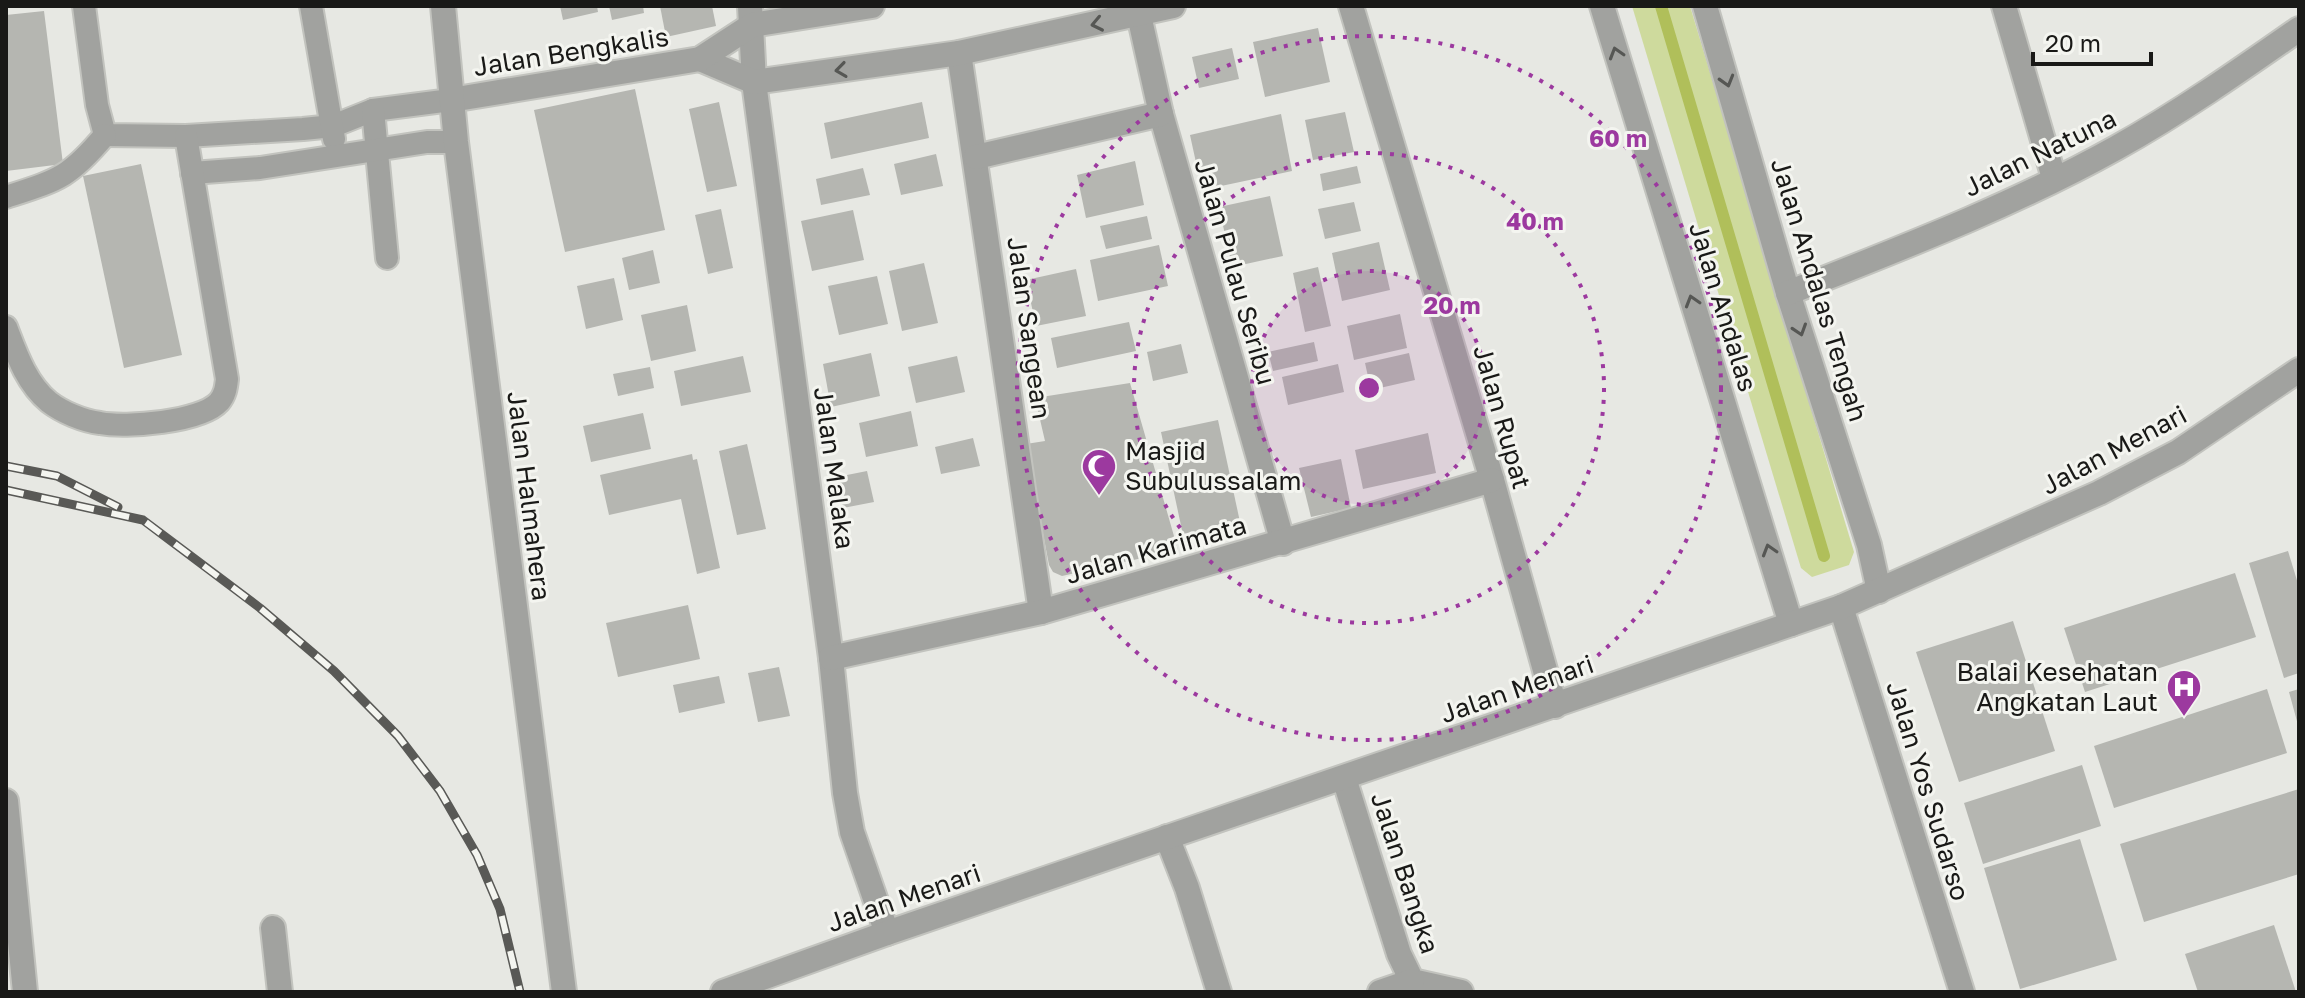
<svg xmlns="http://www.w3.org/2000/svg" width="2305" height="998" viewBox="0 0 2305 998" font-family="'Golos Text',sans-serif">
<rect width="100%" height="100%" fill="#e7e8e3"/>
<path fill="#ceda9d" d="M1632,6H1690L1854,552L1849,565L1812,577L1801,568Z"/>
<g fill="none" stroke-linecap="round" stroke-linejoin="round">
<path stroke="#b0bf5a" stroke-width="12" d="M1661,6L1824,556"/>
</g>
<g fill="#b5b6b1">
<path d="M560,6H597L598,12L563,20Z"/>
<path d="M609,6H643L644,13L612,20Z"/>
<path d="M660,6H712L716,26L666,37Z"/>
<path d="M44,11L63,164L6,171V15Z"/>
<path d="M1318,28L1330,82L1265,97L1253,42Z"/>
<path d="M1232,48L1239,79L1199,88L1192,57Z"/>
<path d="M635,89L665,230L565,252L534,110Z"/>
<path d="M719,102L737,186L707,192L689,109Z"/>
<path d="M922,102L929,138L831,159L824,123Z"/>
<path d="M1345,112L1354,152L1313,160L1305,120Z"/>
<path d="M1281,114L1292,171L1202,190L1190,135Z"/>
<path d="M936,154L943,186L901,195L894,164Z"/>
<path d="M1135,161L1144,205L1086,218L1077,175Z"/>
<path d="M141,164L182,355L124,368L83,176Z"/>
<path d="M1357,166L1361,183L1323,191L1320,174Z"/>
<path d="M863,168L870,195L821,205L816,179Z"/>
<path d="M1270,196L1283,256L1232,267L1219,207Z"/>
<path d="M1354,202L1361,231L1325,239L1318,209Z"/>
<path d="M721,209L733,268L708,274L695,215Z"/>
<path d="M853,210L864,260L812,271L801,221Z"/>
<path d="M1147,216L1152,239L1106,249L1100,226Z"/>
<path d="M1379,242L1390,290L1342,301L1332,253Z"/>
<path d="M1159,245L1168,286L1098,301L1090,260Z"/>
<path d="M653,250L660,283L629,290L622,258Z"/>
<path d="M924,263L938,323L902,331L889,271Z"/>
<path d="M1318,267L1331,326L1305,332L1293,273Z"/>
<path d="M1076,269L1086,316L1036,326L1026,280Z"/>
<path d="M877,276L888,324L839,335L828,286Z"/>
<path d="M614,278L623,320L586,329L577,286Z"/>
<path d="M687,305L696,351L651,361L641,315Z"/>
<path d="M1400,314L1407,348L1354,360L1347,326Z"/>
<path d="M1129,322L1136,351L1057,368L1051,338Z"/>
<path d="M1314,342L1318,361L1273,371L1268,352Z"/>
<path d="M1181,344L1188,373L1153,381L1147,352Z"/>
<path d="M871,353L880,396L831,407L823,364Z"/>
<path d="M1409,353L1415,380L1371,390L1365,363Z"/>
<path d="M743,356L751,392L681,406L674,371Z"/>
<path d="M957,356L965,392L916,403L908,367Z"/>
<path d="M1338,364L1344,392L1288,405L1282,377Z"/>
<path d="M650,367L654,388L618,396L613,374Z"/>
<path d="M1130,383L1178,550L1062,576L1053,572L1049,565L1026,444L1045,441L1035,398Z"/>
<path d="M911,411L918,446L866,457L859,423Z"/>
<path d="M643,413L651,449L591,462L583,426Z"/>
<path d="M1218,420L1240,522L1183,535L1161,432Z"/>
<path d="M1428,433L1436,473L1363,489L1355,450Z"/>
<path d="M973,438L980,466L941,474L935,447Z"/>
<path d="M747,444L766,529L737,535L719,451Z"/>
<path d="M692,454L693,460L697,459L720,568L697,574L681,499L609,515L600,475Z"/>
<path d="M1341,459L1351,508L1311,517L1299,468Z"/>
<path d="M867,471L874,502L843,508L837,477Z"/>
<path d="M2288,551L2299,587V673L2284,678L2249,563Z"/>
<path d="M2235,573L2256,637L2085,692L2064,628Z"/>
<path d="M688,605L700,659L618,677L606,623Z"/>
<path d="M2013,621L2055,751L1959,782L1916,652Z"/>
<path d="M779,667L790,716L758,722L748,673Z"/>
<path d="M719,676L725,703L679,713L673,685Z"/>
<path d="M2267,689L2287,753L2114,808L2094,746Z"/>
<path d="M2299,689V725H2298L2289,692Z"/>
<path d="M2082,765L2101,826L1983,864L1964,803Z"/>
<path d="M2299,789V874L2144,922L2120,844Z"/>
<path d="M2080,839L2117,960L2020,989L1984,868Z"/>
<path d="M2274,925L2296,992H2198L2185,954Z"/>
</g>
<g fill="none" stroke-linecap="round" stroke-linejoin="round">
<g stroke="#c2c3be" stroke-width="26">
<g id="service">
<path d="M84,6L97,105L105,135L186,136L303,129L333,126L373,110L451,100"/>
<path d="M311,6L334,139"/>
<path d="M373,110L387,258"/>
<path d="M192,173L260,168L427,142H456"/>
<path d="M6,197C58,180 69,178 105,135"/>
<path d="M6,327C16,353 26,383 49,402C62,412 83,421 100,423C126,428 201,422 219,402C225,395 226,388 227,379L186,136"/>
</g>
</g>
<g stroke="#c2c3be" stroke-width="28">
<g id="minor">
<path d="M750,6L754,82L831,658L845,793L852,832L887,933"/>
<path d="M1351,6L1492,480L1555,706"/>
<path d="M1602,6L1791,624"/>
<path d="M1705,6L1788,293L1869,545L1879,591"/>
<path d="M2004,6L2054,178"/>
<path d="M1139,15L1161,114L1283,543"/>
<path d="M959,53L1041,612"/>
<path d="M700,59L754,82L959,53L1173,6"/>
<path d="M451,100L700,59L752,25L872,6"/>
<path d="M976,157L1161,114"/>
<path d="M1788,293C1899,249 2012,206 2116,148C2179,113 2239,71 2299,29"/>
<path d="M1841,607L1962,992"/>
<path d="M831,658L1041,612L1492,480"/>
<path d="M1344,778L1399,954L1412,981L1461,992"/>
<path d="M6,801L25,992"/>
<path d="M1167,837L1187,888L1219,992"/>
<path d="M273,928L280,992"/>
<path d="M723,992L887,933L1841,607L2099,493L2178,452L2299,370"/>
<path d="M1380,992L1412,981"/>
</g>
</g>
<g stroke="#c2c3be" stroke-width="28">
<path id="tertiary" d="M443,6L456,142L564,992"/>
</g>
<use href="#service" stroke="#a1a29f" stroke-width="22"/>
<use href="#minor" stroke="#a1a29f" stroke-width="24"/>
<use href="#tertiary" stroke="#a1a29f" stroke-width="24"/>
<g stroke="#595956" stroke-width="9">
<g id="rail">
<path d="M6,466L57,476L118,507"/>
<path d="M6,490L143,520L260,608L334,671L398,736L440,791L477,855L500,909L520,992"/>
</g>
</g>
<use href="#rail" stroke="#f4f5f0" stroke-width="6" stroke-dasharray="18" stroke-linecap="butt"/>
</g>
<defs><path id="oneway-chevron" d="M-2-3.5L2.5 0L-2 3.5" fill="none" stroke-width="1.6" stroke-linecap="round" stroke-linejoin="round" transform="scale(2)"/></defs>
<g stroke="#565754">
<use href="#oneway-chevron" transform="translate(1097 24) rotate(168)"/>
<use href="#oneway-chevron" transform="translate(1616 53) rotate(-107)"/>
<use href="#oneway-chevron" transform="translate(841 70) rotate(172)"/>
<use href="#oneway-chevron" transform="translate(1727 81) rotate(74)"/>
<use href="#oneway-chevron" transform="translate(1692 301) rotate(-107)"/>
<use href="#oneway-chevron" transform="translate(1800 330) rotate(72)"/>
<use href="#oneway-chevron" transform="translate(1769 550) rotate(-107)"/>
</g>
<circle cx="1369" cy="388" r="117" fill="#9c399f" fill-opacity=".12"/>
<g fill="none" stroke="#9c399f" stroke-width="4" stroke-dasharray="4 8">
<circle cx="1369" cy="388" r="117"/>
<circle cx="1369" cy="388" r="235"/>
<circle cx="1369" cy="388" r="352"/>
</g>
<defs>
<g id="mosque-pin" transform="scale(1.8)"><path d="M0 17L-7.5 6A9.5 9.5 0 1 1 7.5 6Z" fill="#9c399f" stroke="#f4f5f0"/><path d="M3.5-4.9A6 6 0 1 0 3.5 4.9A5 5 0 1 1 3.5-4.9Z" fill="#fff"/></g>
<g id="hospital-pin" transform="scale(1.8)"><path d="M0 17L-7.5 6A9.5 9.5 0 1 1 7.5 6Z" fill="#9c399f" stroke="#f4f5f0"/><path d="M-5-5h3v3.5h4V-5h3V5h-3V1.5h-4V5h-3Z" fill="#fff"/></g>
</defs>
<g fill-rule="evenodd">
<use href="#mosque-pin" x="1099" y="466"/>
<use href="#hospital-pin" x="2184" y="687"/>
</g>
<g text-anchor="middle" stroke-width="6" stroke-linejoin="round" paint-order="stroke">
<g font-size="26" fill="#191917" stroke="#f4f5f0">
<text transform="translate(571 52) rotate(-9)" y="9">Jalan Bengkalis</text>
<text transform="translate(2040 153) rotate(-26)" y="9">Jalan Natuna</text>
<text transform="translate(1235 272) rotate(74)" y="9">Jalan Pulau Seribu</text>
<text transform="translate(1819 290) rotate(73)" y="9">Jalan Andalas Tengah</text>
<text transform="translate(1723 307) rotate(73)" y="9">Jalan Andalas</text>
<text transform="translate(1029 328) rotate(82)" y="9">Jalan Sangean</text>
<text transform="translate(1502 417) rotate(74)" y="9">Jalan Rupat</text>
<text transform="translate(2114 450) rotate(-28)" y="9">Jalan Menari</text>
<text transform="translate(834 468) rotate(82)" y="9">Jalan Malaka</text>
<text transform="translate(529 496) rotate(83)" y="9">Jalan Halmahera</text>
<text transform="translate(1156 550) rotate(-16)" y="9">Jalan Karimata</text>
<text transform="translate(1517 689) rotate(-19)" y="9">Jalan Menari</text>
<text transform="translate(1928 791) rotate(73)" y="9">Jalan Yos Sudarso</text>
<text transform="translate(1405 873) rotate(72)" y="9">Jalan Bangka</text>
<text transform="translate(904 898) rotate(-19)" y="9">Jalan Menari</text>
</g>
<g font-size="26" fill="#191917" stroke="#f4f5f0" text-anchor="start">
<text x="1125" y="460">Masjid<tspan x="1125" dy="30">Subulussalam</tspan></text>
<text x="2158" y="681" text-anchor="end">Balai Kesehatan<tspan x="2158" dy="30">Angkatan Laut</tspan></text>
</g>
</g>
<circle cx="1369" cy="388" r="12" fill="#9c399f" stroke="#f4f5f0" stroke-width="4"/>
<g font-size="24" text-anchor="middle" font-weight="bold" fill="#9c399f" stroke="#f4f5f0" stroke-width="6" stroke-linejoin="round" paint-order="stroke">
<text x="1618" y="147">60 m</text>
<text x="1535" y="230">40 m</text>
<text x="1452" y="314">20 m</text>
</g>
<rect width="2305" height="998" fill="none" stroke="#191917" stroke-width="16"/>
<path d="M2033 52v12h118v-12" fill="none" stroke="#191917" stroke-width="4"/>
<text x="2045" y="52" font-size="24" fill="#191917" stroke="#f4f5f0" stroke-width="6" paint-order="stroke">20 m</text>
</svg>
